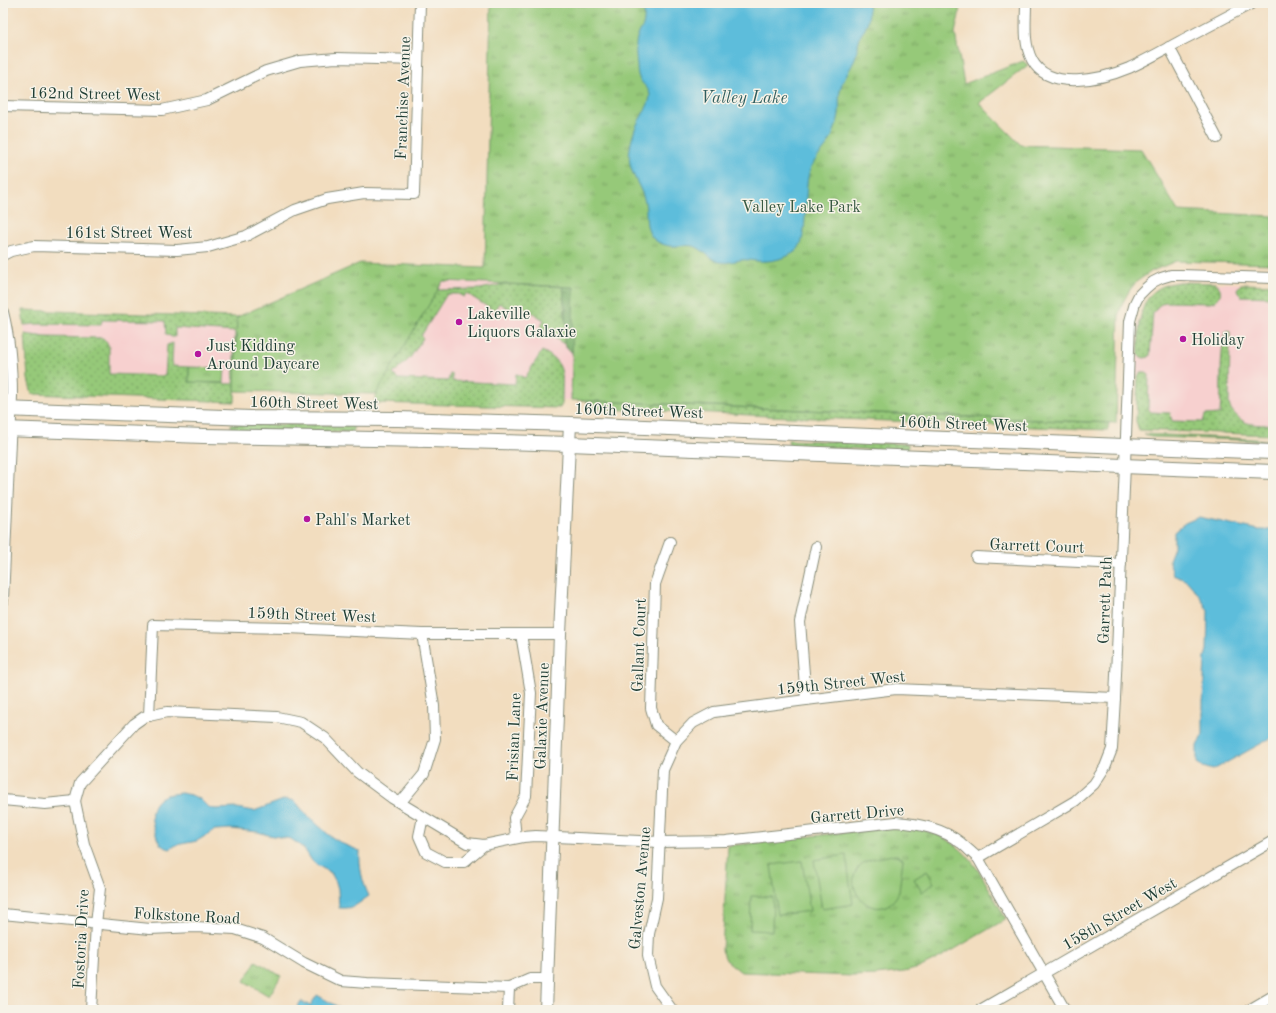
<svg xmlns="http://www.w3.org/2000/svg" width="1276" height="1013" viewBox="0 0 1276 1013" font-family="'Old Standard TT',serif">
<defs>
<pattern id="grass-dots" width="8" height="8" patternUnits="userSpaceOnUse"><rect width="8" height="8" fill="#96c979"/><path d="M2 2h.1M6 6h.1" fill="none" stroke="#7aa464" stroke-width="1.8" stroke-linecap="round"/></pattern>
<pattern id="forest-crowns" width="20" height="18" patternUnits="userSpaceOnUse"><rect width="20" height="18" fill="#78ad69"/><path d="M2 6a3 3 0 1 1 6 0M12 15a3 3 0 1 1 6 0" fill="none" stroke="#628e57"/></pattern>
<pattern id="park-tufts" width="24" height="20" patternUnits="userSpaceOnUse"><rect width="24" height="20" fill="#96c979"/><path d="M3 7l-1-3M5 7V3M7 7l1-3M15 17l-1-3M17 17v-4M19 17l1-3" fill="none" stroke="#7aa464"/></pattern>
</defs>
<rect width="100%" height="100%" fill="#f7f3e8"/>
<filter id="ink" filterUnits="userSpaceOnUse"><feTurbulence type="fractalNoise" baseFrequency=".025" numOctaves="2"/><feDisplacementMap in="SourceGraphic" scale="8" xChannelSelector="R" yChannelSelector="G"/><feConvolveMatrix kernelMatrix="1 2 1 2 8 2 1 2 1" color-interpolation-filters="sRGB"/></filter>
<filter id="wash" filterUnits="userSpaceOnUse"><feTurbulence type="fractalNoise" baseFrequency=".012" numOctaves="4" result="noise"/><feDisplacementMap in="SourceGraphic" scale="16" xChannelSelector="R" yChannelSelector="G"/><feGaussianBlur stdDeviation="0.9" result="paint"/><feColorMatrix in="noise" values="0 0 0 0 0 0 0 0 0 0 0 0 0 0 0 0 0 1.4 0 .05"/><feComposite in="paint" operator="in"/></filter>
<g filter="url(#wash)">
<rect width="100%" height="100%" fill="#f2ddbf"/>
<g fill="#f7d0cf">
<path d="M442,281L574,287L571,400L376,394Z"/>
<path d="M1176,281L1273,285V435L1136,421L1138,322L1147,300L1161,287Z"/>
<path d="M22,310L237,317L235,401L33,393Z"/>
</g>
<g fill="url(#grass-dots)" stroke="#5a8356">
<path d="M1179,282L1215,283C1225,289 1220,301 1210,303L1165,302L1158,306L1153,313L1150,355L1149,357L1144,358L1139,356C1138,349 1139,341 1139,334C1140,305 1148,286 1179,282Z"/>
<path d="M504,284L564,287L565,293L564,302L565,307L564,315L567,325L564,344L540,328L544,320L517,303L511,310L499,303L494,311L466,293L464,297L458,294H447L421,336L423,338L410,358L393,374L398,379L448,381L450,374H452V381L515,384L516,374H517L525,378L542,351C567,363 562,376 562,400V404L560,408L375,403L377,369L398,291L480,289Z"/>
<path d="M1241,284L1273,285V297L1241,296L1238,293L1237,289Z"/>
<path d="M22,310L237,317L235,402L32,394L28,379L25,334L46,337L103,338L109,346V374L165,376L167,345L173,343L172,366L189,367V382L233,384L235,332L175,328V337H172L166,334L165,321L102,320L101,325L38,324L24,325Z"/>
<path d="M1228,331L1230,332L1229,404C1230,409 1233,412 1236,415C1246,427 1259,424 1273,425V435L1139,430L1136,421L1138,376L1140,373H1146L1149,375L1148,409L1151,412L1170,413L1172,421L1203,422L1205,415L1220,414C1222,389 1219,357 1225,333Z"/>
<path d="M586,401L1109,423L1108,430L767,416L714,413L602,409C595,408 590,407 586,401Z"/>
<path d="M231,424L353,425V432L232,431Z"/>
<path d="M1144,434L1273,440V441L1151,437Z"/>
<path d="M788,440L908,444V451L789,446Z"/>
</g>
<path fill="url(#forest-crowns)" stroke="#4c754e" d="M578,259L572,353L564,344C564,338 564,329 567,325C564,319 565,315 565,308C565,303 564,307 564,302C563,294 566,289 560,283Z"/>
<g fill="url(#park-tufts)" stroke="#5a8356">
<path d="M491,3H960L959,15L955,33L964,84L1023,61L1028,65L979,103L1021,145L1141,149L1178,211L1273,216V264L1176,261L1152,271L1136,282L1129,291L1123,302L1119,313L1116,423L571,400L574,287L443,281L376,394L235,391L237,317L360,263L485,268Z"/>
<path d="M189,367L225,368L224,383L189,382Z"/>
<path d="M890,827C899,827 909,827 918,829C970,839 982,878 1006,919L941,957L919,968L904,972L876,975L853,976L741,972L726,960L722,950L728,846Z"/>
<path d="M256,961L281,976L269,996L244,981Z"/>
</g>
<g fill="#96c979" stroke="#5a8356">
<path d="M846,855L853,904L822,909L814,860Z"/>
<path d="M892,855H897L903,859L899,892C880,931 835,887 862,864C867,859 884,857 892,855Z"/>
<path d="M802,861L810,911L778,915L771,865Z"/>
<path d="M927,871L934,883L922,892L914,879Z"/>
<path d="M751,896L773,897L772,931L750,930Z"/>
</g>
<g fill="#5dbddb" stroke="#3e7d88">
<path d="M643,3H867C870,12 869,20 865,29C863,32 861,34 860,37C857,46 857,55 853,63C849,72 843,78 841,87C838,96 840,104 839,114C838,122 834,131 831,139C826,149 816,157 811,167C802,186 810,240 796,251C785,259 771,262 758,261C752,261 747,259 741,260C732,261 724,265 715,260C708,257 700,247 693,246C682,244 672,249 660,243C655,241 651,237 649,232C645,223 647,212 645,202C640,182 626,171 630,148C631,142 633,135 635,129C639,118 650,106 650,95C649,88 644,86 641,81C638,78 637,70 637,65C636,57 635,47 637,38C638,34 641,30 643,26C645,19 644,10 643,3Z"/>
<path d="M1199,517L1259,530H1273V737L1213,770L1203,767L1197,763V746L1203,734V702L1205,657L1207,650L1208,611L1199,595L1187,581L1173,575L1169,560L1174,547V532L1185,523Z"/>
<path d="M181,793L191,795L200,799L208,807L215,809L237,808L254,811L286,799L295,801L306,814L330,836L343,844L360,851C359,867 362,881 369,896C357,904 355,909 339,908L338,889L336,882L331,873L317,865L312,861L305,850L297,843L291,839L268,835L258,832L231,829L215,830L197,841L176,845L170,849C168,848 166,848 164,847C160,845 158,841 157,837C152,825 147,809 159,799C165,794 174,794 181,793Z"/>
<path d="M317,995L342,1009L341,1010H296L301,1001L310,1006Z"/>
</g>
</g>
<g filter="url(#ink)">
<g fill="none" stroke-linecap="round" stroke-linejoin="round">
<g stroke="#888d7a" stroke-width="12">
<g id="minor">
<path d="M1026,3C1026,22 1023,43 1032,60C1049,92 1103,79 1129,68C1149,59 1169,47 1188,37C1210,26 1231,14 1253,3"/>
<path d="M1169,47L1217,138"/>
<path d="M3,106L162,110L207,100L266,71L300,61L336,58L418,60"/>
<path d="M3,255L11,251L34,246L177,250L208,247L246,236L295,210L327,199L364,193L414,194L420,3"/>
<path d="M3,312C10,340 12,368 12,396L3,600"/>
<path d="M670,542L655,584L651,708L656,725L676,741"/>
<path d="M976,557L1121,564"/>
<path d="M806,700L800,622L816,547"/>
<path d="M149,716L153,625L288,628L422,634H560"/>
<path d="M3,800L45,804L75,801L80,783L134,724L144,717L167,712L277,717L301,722L325,738L357,772L392,798L467,843L484,845L523,837L536,836L660,842L726,841L896,822C919,824 942,828 961,843C967,848 972,853 978,858L1065,1010"/>
<path d="M75,801L84,844L100,888L96,924L91,1010"/>
<path d="M400,803L424,774L435,739L434,706L422,634"/>
<path d="M423,817L419,836L426,852L445,862H464L484,845"/>
<path d="M516,838L514,818L526,796L531,693L521,634"/>
<path d="M978,858L1075,801L1094,784L1105,767L1112,749L1115,698L1125,465L1130,321L1135,303L1139,295L1146,288L1153,282L1161,278L1171,275H1180L1273,278"/>
<path d="M3,914L150,929L195,927L235,929L263,938L304,963L341,981L367,983L509,988L530,979H547"/>
<path d="M508,1010L509,988"/>
<path d="M672,1010L655,986L648,956L649,934L657,898L663,770L676,741L693,723L714,712L806,700L896,689L1115,698"/>
<path d="M980,1010L1273,841"/>
<path d="M1249,1010L1273,996"/>
</g>
</g>
<g stroke="#888d7a" stroke-width="14">
<path id="tertiary" d="M546,1010L560,634L570,424"/>
</g>
<g stroke="#888d7a" stroke-width="16">
<g id="secondary">
<path d="M3,409L251,418L398,419L570,424L1273,452"/>
<path d="M3,429L204,436L429,440L569,444L1273,472"/>
</g>
</g>
<use href="#minor" stroke="#fff" stroke-width="10"/>
<use href="#tertiary" stroke="#fff" stroke-width="12"/>
<use href="#secondary" stroke="#fff" stroke-width="14"/>
</g>
</g>
<g fill="#b5179e" stroke="#f7f3e8" stroke-width="1.5">
<circle cx="459" cy="322" r="4"/>
<circle cx="1183" cy="339" r="4"/>
<circle cx="198" cy="354" r="4"/>
<circle cx="307" cy="519" r="4"/>
</g>
<g text-anchor="middle" stroke-width="3" stroke-linejoin="round" paint-order="stroke">
<g font-size="16" fill="#1f3d34" stroke="#f7f3e8">
<text transform="translate(95 93) rotate(1)" y="6">162nd Street West</text>
<text transform="translate(402 98) rotate(-88)" y="6">Franchise Avenue</text>
<text x="129" y="238">161st Street West</text>
<text transform="translate(314 402) rotate(1)" y="6">160th Street West</text>
<text transform="translate(639 410) rotate(2)" y="6">160th Street West</text>
<text transform="translate(963 423) rotate(2)" y="6">160th Street West</text>
<text transform="translate(1037 545) rotate(2)" y="6">Garrett Court</text>
<text transform="translate(1104 600) rotate(-88)" y="6">Garrett Path</text>
<text transform="translate(312 614) rotate(2)" y="6">159th Street West</text>
<text transform="translate(638 645) rotate(-88)" y="6">Gallant Court</text>
<text transform="translate(841 682) rotate(-6)" y="6">159th Street West</text>
<text transform="translate(541 716) rotate(-88)" y="6">Galaxie Avenue</text>
<text transform="translate(513 737) rotate(-88)" y="6">Frisian Lane</text>
<text transform="translate(857 813) rotate(-5)" y="6">Garrett Drive</text>
<text transform="translate(639 888) rotate(-85)" y="6">Galveston Avenue</text>
<text transform="translate(1119 913) rotate(-30)" y="6">158th Street West</text>
<text transform="translate(187 915) rotate(3)" y="6">Folkstone Road</text>
<text transform="translate(80 939) rotate(-87)" y="6">Fostoria Drive</text>
</g>
<g font-size="16" fill="#375942" stroke="#f7f3e8">
<text x="801" y="212">Valley Lake Park</text>
</g>
<g font-size="16" fill="#1f3d34" stroke="#f7f3e8" text-anchor="start">
<text x="467" y="319">Lakeville<tspan x="467" dy="18">Liquors Galaxie</tspan></text>
<text x="1191" y="345">Holiday</text>
<text x="206" y="351">Just Kidding<tspan x="206" dy="18">Around Daycare</tspan></text>
<text x="315" y="525">Pahl's Market</text>
</g>
<g font-size="17" font-style="italic" fill="#2e5d5e" stroke="#f7f3e8">
<text x="744" y="103">Valley Lake</text>
</g>
</g>
<rect width="1276" height="1013" fill="none" stroke="#f7f3e8" stroke-width="16"/>
</svg>
